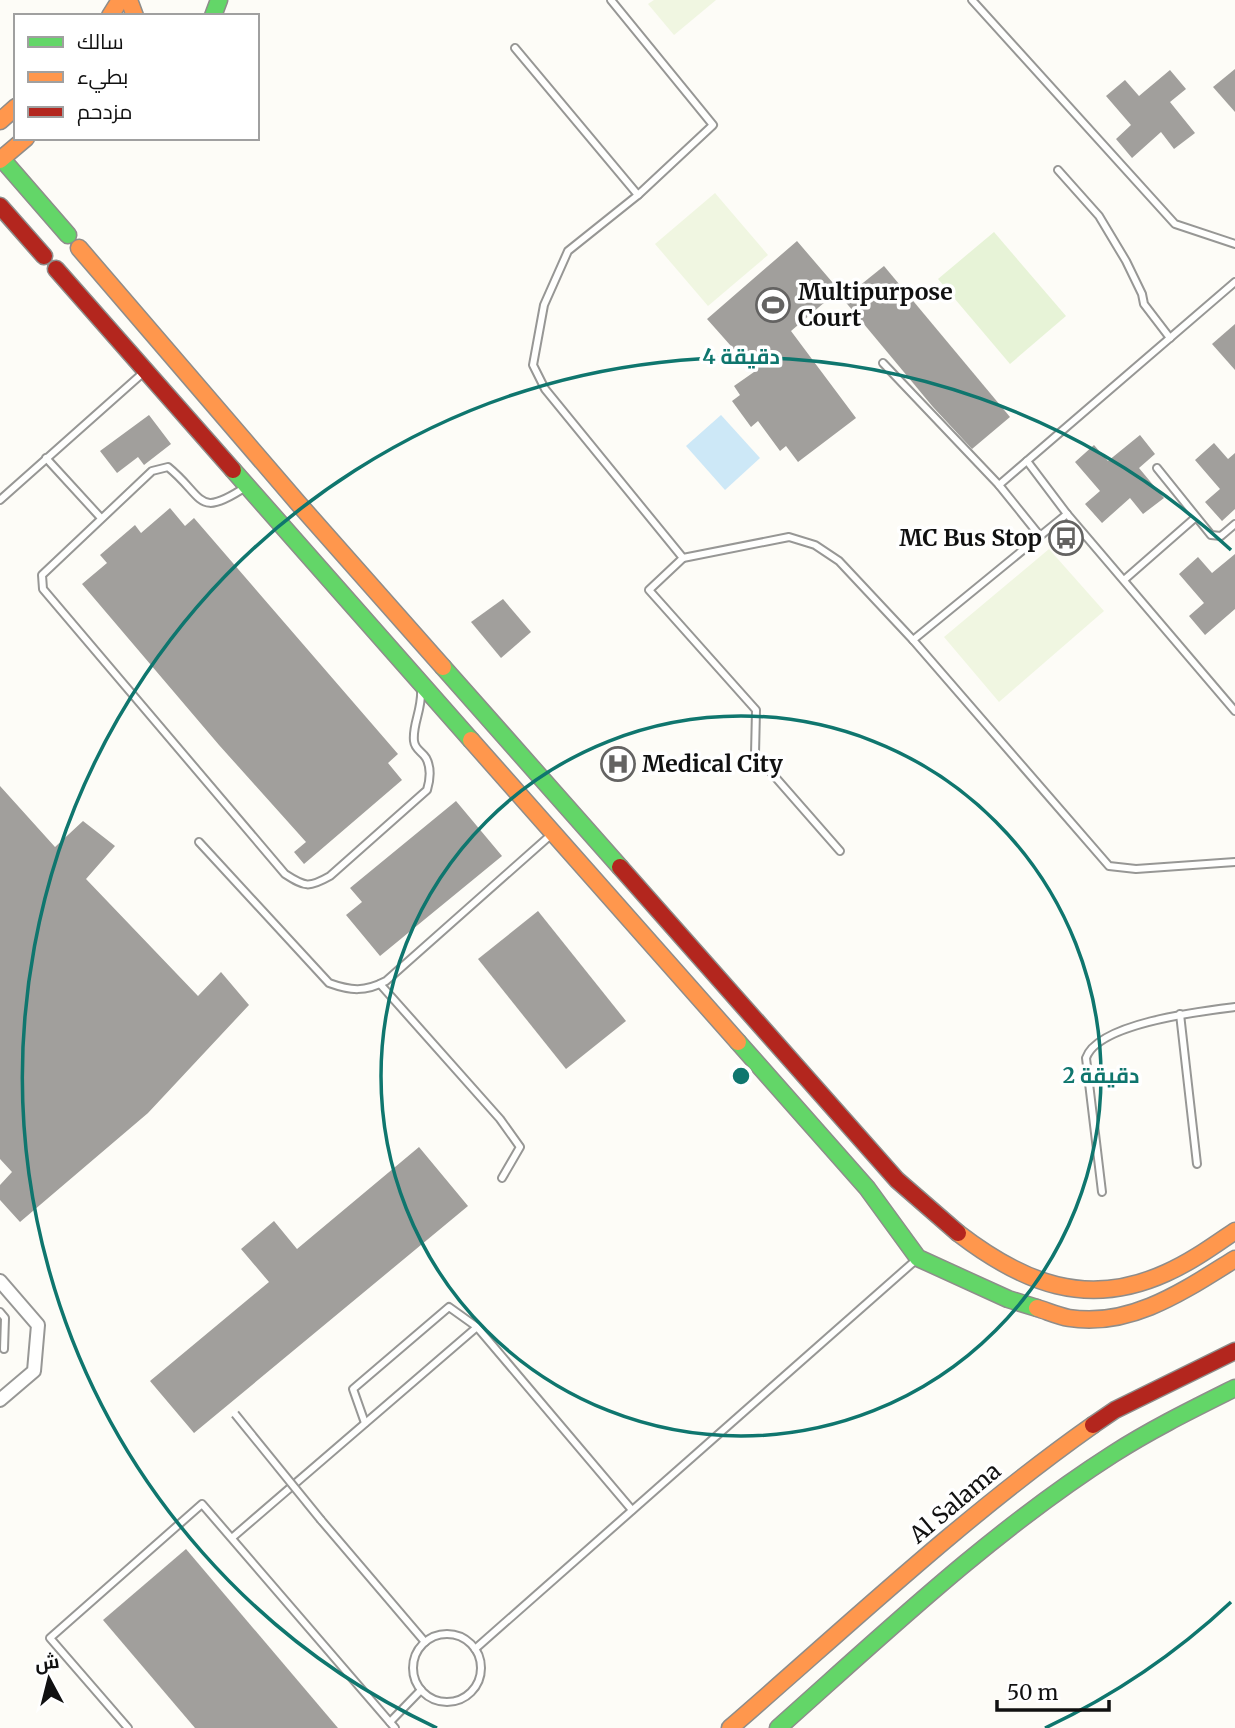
<svg xmlns="http://www.w3.org/2000/svg" width="1235" height="1728" viewBox="0 0 1235 1728" font-family="Merriweather,Cairo,serif">
<rect width="100%" height="100%" fill="#fdfcf7"/>
<path fill="#e7f3d7" d="M994,232L1066,316L1010,364L938,279Z"/>
<g fill="#f0f6e1">
<path d="M654,0H716L674,35L648,4Z"/>
<path d="M715,193L768,255L708,306L655,244Z"/>
<path d="M1049,549L1104,611L999,702L944,637Z"/>
</g>
<path fill="#cde8f7" d="M721,415L760,458L725,490L686,446Z"/>
<g fill="#a19f9c">
<path d="M1235,69V112L1213,87Z"/>
<path d="M1170,70L1186,89L1170,102L1195,133L1174,149L1161,132L1132,158L1116,139L1131,125L1106,96L1125,80L1139,96Z"/>
<path d="M797,241L839,290L791,331L856,418L798,462L786,446L780,451L758,421L751,427L732,401L740,395L734,386L754,372L707,319Z"/>
<path d="M884,266L1010,417L972,449L933,407L843,299Z"/>
<path d="M1235,324V370L1212,344Z"/>
<path d="M149,415L171,444L144,465L138,457L117,473L100,451Z"/>
<path d="M1140,435L1155,454L1139,468L1164,498L1143,514L1130,498L1102,523L1085,504L1100,491L1075,462L1094,445L1108,461Z"/>
<path d="M1214,443L1228,459L1235,453V509L1222,521L1205,502L1220,489L1195,460Z"/>
<path d="M170,508L185,526L194,518L398,754L388,763L402,780L304,864L294,852L306,842L219,745L82,584L107,563L100,555L135,525L141,533Z"/>
<path d="M1235,554V609L1205,635L1189,616L1204,603L1179,574L1198,557L1212,573Z"/>
<path d="M503,599L531,632L501,658L471,622Z"/>
<path d="M0,786L55,847L83,821L115,846L86,879L198,996L221,972L249,1005L148,1113L20,1222L0,1200V1185L12,1172L0,1159Z"/>
<path d="M456,801L502,856L380,956L346,915L362,902L350,888Z"/>
<path d="M538,911L626,1021L566,1069L478,959Z"/>
<path d="M419,1147L468,1206L194,1433L150,1381L269,1282L241,1249L274,1221L297,1249Z"/>
<path d="M186,1549L338,1728H195L103,1620Z"/>
</g>
<g fill="none" stroke-linecap="round" stroke-linejoin="round">
<g stroke="#979795" stroke-width="10">
<g id="lane">
<path d="M611,0L713,125L638,195L568,251L544,305L533,365L545,389L683,558L789,537L815,545L839,561L913,640L1109,866L1136,869L1235,862"/>
<path d="M972,0L1175,224L1235,244"/>
<path d="M515,48L638,195"/>
<path d="M1058,170L1099,216L1126,261L1142,294L1144,304L1170,338"/>
<path d="M883,363L999,485L1040,536"/>
<path d="M46,458L101,518"/>
<path d="M1027,461L1067,514L1235,711"/>
<path d="M1157,468L1211,535L1221,536L1235,524"/>
<path d="M999,485L1235,282"/>
<path d="M247,486C196,520 205,497 168,467L152,471L42,575L43,589L285,874C305,887 309,888 330,876L427,790C430,780 432,769 426,758C422,751 415,750 414,741C412,724 423,709 421,687"/>
<path d="M0,500L144,372"/>
<path d="M683,558L649,590L756,710L755,754L840,851"/>
<path d="M1124,580L1196,517"/>
<path d="M913,640L1067,514"/>
<path d="M199,842L329,983C351,991 365,992 386,981L553,833"/>
<path d="M380,984L500,1119L520,1147L502,1178"/>
<path d="M1180,1014L1197,1164"/>
<path d="M1102,1192L1086,1058C1098,1023 1202,1011 1235,1007"/>
<path d="M0,1312L5,1318L4,1349"/>
<path d="M365,1423L353,1389L449,1307L477,1327"/>
<path d="M321,1520L425,1642"/>
<path d="M233,1537L477,1327L632,1510"/>
<circle cx="447" cy="1668" r="34"/>
<path d="M475,1649L917,1259"/>
<path d="M390,1722L421,1690"/>
<path d="M128,1728L50,1638L202,1504L395,1728"/>
</g>
</g>
<g stroke="#979795" stroke-width="16">
<path id="street" d="M0,1281L38,1325L34,1371L0,1400"/>
</g>
<g stroke="#8e8d8b" stroke-width="19">
<g id="fast">
<path d="M213,16L219,0"/>
<path d="M2,159L68,235"/>
<path d="M233,470L471,740"/>
<path d="M443,667L620,867"/>
<path d="M738,1042L867,1188L918,1258L1008,1299L1037,1308"/>
<path d="M778,1728C885,1633 991,1532 1113,1454C1152,1429 1193,1409 1235,1388"/>
</g>
</g>
<g stroke="#8e8d8b" stroke-width="19">
<g id="slow">
<path d="M129,0L135,16"/>
<path d="M110,16L120,0"/>
<path d="M0,121L16,107"/>
<path d="M0,160L26,138"/>
<path d="M79,248L298,503L443,667"/>
<path d="M471,740L738,1042"/>
<path d="M958,1233C1023,1283 1087,1309 1166,1273C1191,1262 1213,1246 1235,1231"/>
<path d="M1037,1308C1047,1311 1058,1316 1069,1318C1131,1328 1185,1290 1235,1259"/>
<path d="M730,1728C849,1625 964,1516 1093,1425"/>
</g>
</g>
<g stroke="#8e8d8b" stroke-width="19">
<g id="jam">
<path d="M0,206L44,256"/>
<path d="M56,269L233,470"/>
<path d="M620,867L897,1180L958,1233"/>
<path d="M1093,1425L1115,1410L1235,1351"/>
</g>
</g>
<use href="#lane" stroke="#fffffe" stroke-width="6"/>
<use href="#street" stroke="#fffffe" stroke-width="12"/>
<use href="#fast" stroke="#63d668" stroke-width="16"/>
<use href="#slow" stroke="#ff974d" stroke-width="16"/>
<use href="#jam" stroke="#b3261e" stroke-width="16"/>
<g stroke="#979795" stroke-width="10" stroke-linecap="butt">
<path id="lane-bridge" d="M235,1414L321,1520"/>
</g>
<use href="#lane-bridge" stroke="#fffffe" stroke-width="6"/>
</g>
<g fill="none" stroke="#0f766e" stroke-width="3.5">
<circle cx="741" cy="1076" r="360"/>
<path d="M1231 1602A719 719 0 0 1 1045 1728M437 1728A719 719 0 1 1 1231 550"/>
</g>
<defs>
<g id="stadium-ring" transform="scale(1.75)"><circle r="9.5" fill="#fff" stroke="#646362" stroke-width="1.5"/><path d="M0-5a6.5 5 0 1 0 0 10a6.5 5 0 1 0 0-10ZM-3.5-1.8h7v3.6h-7Z" fill="#646362"/></g>
<g id="bus-ring" transform="scale(1.75)"><circle r="9.5" fill="#fff" stroke="#646362" stroke-width="1.5"/><path d="M-5-6H5V4H4V6H2V4H-2V6H-4V4H-5ZM-3.5-4V0h7V-4ZM-3.5 1.2v1.5H-2V1.2ZM2 1.2v1.5H3.5V1.2Z" fill="#646362"/></g>
<g id="hospital-ring" transform="scale(1.75)"><circle r="9.5" fill="#fff" stroke="#646362" stroke-width="1.5"/><path d="M-5-5h3v3.5h4V-5h3V5h-3V1.5h-4V5h-3Z" fill="#646362"/></g>
</defs>
<g fill-rule="evenodd">
<use href="#stadium-ring" x="773" y="305"/>
<use href="#bus-ring" x="1066" y="538"/>
<use href="#hospital-ring" x="618" y="764"/>
</g>
<g text-anchor="middle" stroke-width="7" stroke-linejoin="round" paint-order="stroke">
<g font-size="23" font-weight="bold" fill="#111" stroke="#fff" text-anchor="start">
<text x="798" y="300">Multipurpose<tspan x="798" dy="26">Court</tspan></text>
<text x="1042" y="546" text-anchor="end">MC Bus Stop</text>
<text x="642" y="772">Medical City</text>
</g>
<g font-size="23" fill="#111" stroke="#fff">
<text transform="translate(955 1503) rotate(-40)" y="8">Al Salama</text>
</g>
</g>
<circle cx="741" cy="1076" r="10" fill="#0f766e" stroke="#fff" stroke-width="3.5"/>
<g font-size="21" text-anchor="middle" font-weight="bold" fill="#0f766e" stroke="#fff" stroke-width="7" stroke-linejoin="round" paint-order="stroke">
<text x="741" y="364">4 دقيقة</text>
<text x="1101" y="1083">2 دقيقة</text>
</g>
<rect x="14" y="14" width="245" height="126" fill="#ffffff" stroke="#a0a0a0" stroke-width="2"/>
<rect x="28" y="37" width="35" height="10" fill="#63d668" stroke="#a0a0a0" stroke-width="2"/>
<text x="77" y="49" font-size="21" fill="#111111">سالك</text>
<rect x="28" y="72" width="35" height="10" fill="#ff974d" stroke="#a0a0a0" stroke-width="2"/>
<text x="77" y="84" font-size="21" fill="#111111">بطيء</text>
<rect x="28" y="107" width="35" height="10" fill="#b3261e" stroke="#a0a0a0" stroke-width="2"/>
<text x="77" y="119" font-size="21" fill="#111111">مزدحم</text>
<g transform="translate(49 1679) rotate(353)" stroke="#ffffff" stroke-width="5" paint-order="stroke">
<path d="M0-5L12 26L0 18L-12 26Z" fill="#111111"/>
<text y="-10" font-size="19" font-weight="bold" text-anchor="middle" fill="#111111">ش</text>
</g>
<path d="M997 1700v10h112v-10" fill="none" stroke="#111111" stroke-width="3.5"/>
<text x="1007" y="1700" font-size="21" fill="#111111" stroke="#ffffff" stroke-width="5" paint-order="stroke">50 m</text>
</svg>
